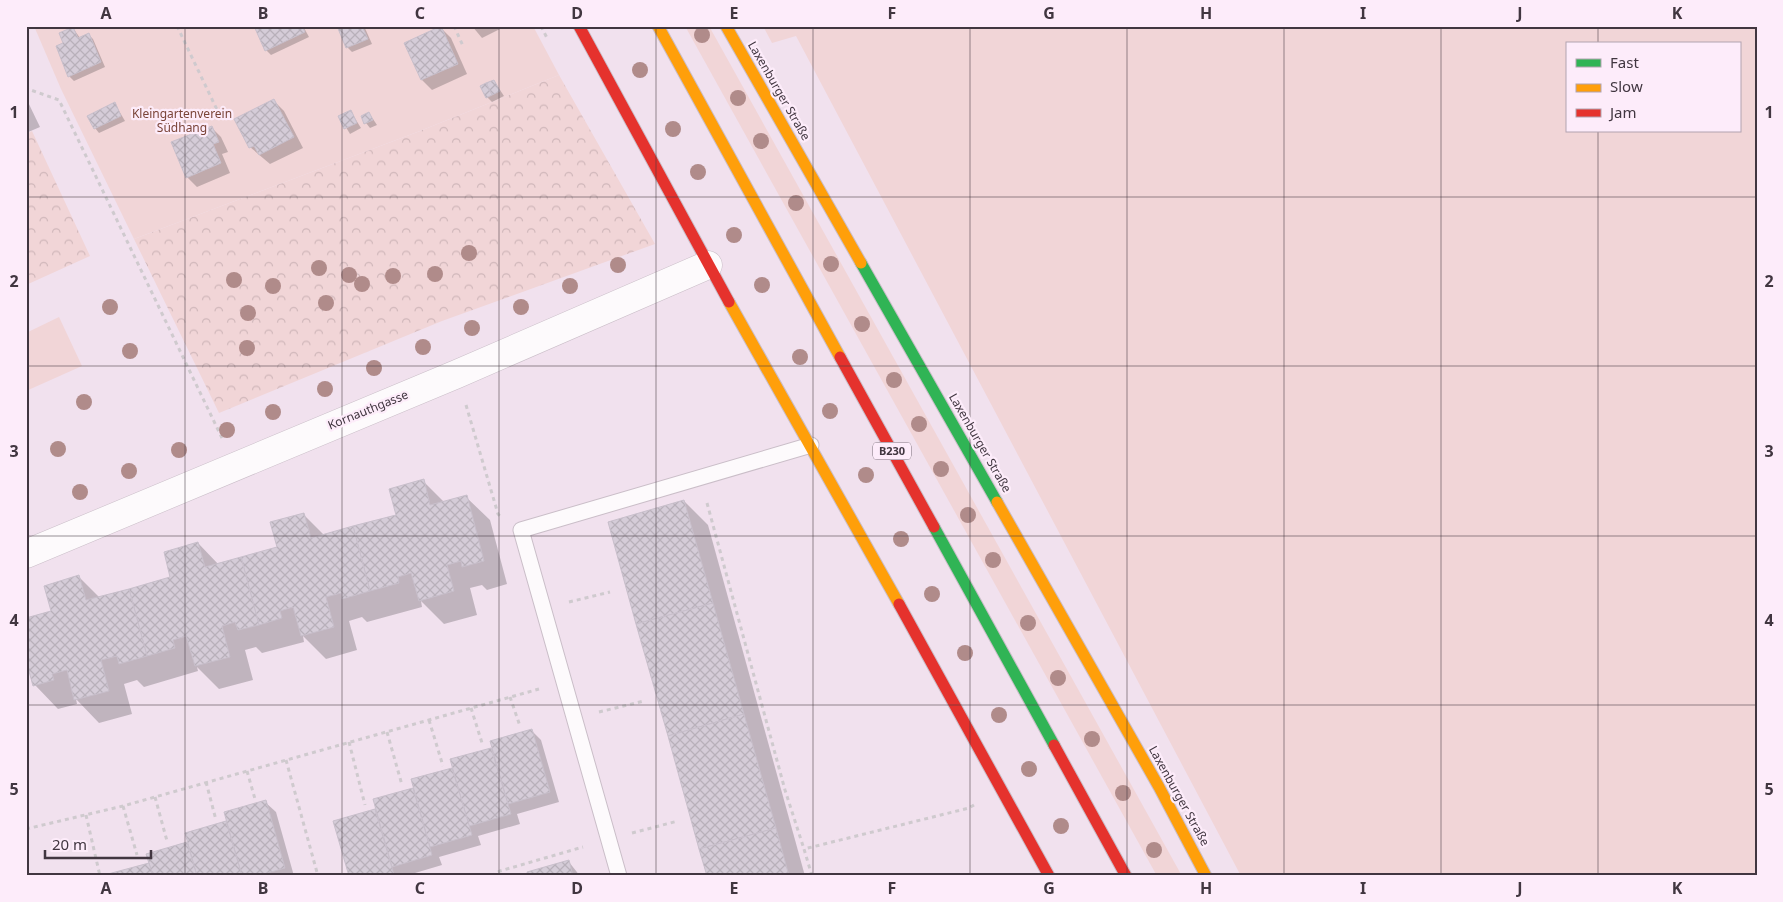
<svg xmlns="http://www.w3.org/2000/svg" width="1783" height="902" viewBox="0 0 1783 902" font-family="'Noto Sans',sans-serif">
<defs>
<pattern id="park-crowns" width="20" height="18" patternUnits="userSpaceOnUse" patternTransform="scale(1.25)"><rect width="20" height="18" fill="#f1d5d7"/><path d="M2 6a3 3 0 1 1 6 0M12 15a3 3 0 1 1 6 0" fill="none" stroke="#d0b7ba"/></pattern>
<pattern id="building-cross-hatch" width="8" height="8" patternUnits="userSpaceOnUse" patternTransform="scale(1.25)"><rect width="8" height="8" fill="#d5ccd8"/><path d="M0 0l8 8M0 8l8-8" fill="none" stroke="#b8b0ba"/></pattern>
</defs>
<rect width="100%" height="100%" fill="#f1e1ee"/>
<g fill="#f1d5d7" fill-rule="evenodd">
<path d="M34,26H533L559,75L420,131L134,239L61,89Z"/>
<path d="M685,26H709L1182,876H1157Z"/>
<path d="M763,26H1757V876H1241L796,36L772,43ZM1567,44H1739V131H1567Z"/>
<path d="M59,317L82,366L26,391V333Z"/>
</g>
<g fill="url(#park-crowns)">
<path d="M559,75L655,244L442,321L219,413L134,239L420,131Z"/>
<path d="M32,131L90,256L26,285V134Z"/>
</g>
<g fill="#0003">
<path d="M255,26H303L309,37L271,55L266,50Z"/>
<path d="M338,26H364L372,44L352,52L347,47Z"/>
<path d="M472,26H506L482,38Z"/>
<path d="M73,28L80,38L88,34L93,39L105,67L74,81L69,76L65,44Z"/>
<path d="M441,28L451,38L467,74L432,90L422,80L406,44Z"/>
<path d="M494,81L504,96L492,102L487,97Z"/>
<path d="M26,98L40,127L26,133Z"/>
<path d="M274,101L284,111L303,148L270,164L250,147Z"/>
<path d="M115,104L125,121L99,133L95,128Z"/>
<path d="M351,112L361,128L350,134L340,117Z"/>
<path d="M369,113L377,125L370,128L366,123Z"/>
<path d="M211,127L221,137L228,152L222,154L230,173L197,187L187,177Z"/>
<path d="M423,481L445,503L466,497L490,520L507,584L487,590L482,585L470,588L477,615L444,624L421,601L422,607L367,622L362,617L349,621L357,650L326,659L303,636L304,642L262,653L256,647L245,650L253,680L219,689L197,667L198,671L144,687L137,680L124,684L132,714L99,723L76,699L77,704L58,709L35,685L53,612L79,577L100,598L172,578L198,543L219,565L278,548L303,514L325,536L398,516Z"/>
<path d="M684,501L708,525L805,876H708Z"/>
<path d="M531,730L541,740L559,802L517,814L520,824L478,836L481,845L439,857L442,865L405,876H350L335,822L377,809L374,800L415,789L412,780L454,768L451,760L493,748Z"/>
<path d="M265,802L276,812L294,876H110L150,864L148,854L189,842L187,834L228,822Z"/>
<path d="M569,862L580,876H529Z"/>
</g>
<g fill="url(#building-cross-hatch)" stroke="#c8bfcb">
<path d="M254,26H302L305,32L265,51Z"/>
<path d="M337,26H362L368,39L346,48Z"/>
<path d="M441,26L458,64L421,80L404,43Z"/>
<path d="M73,27L78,38L89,33L101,62L68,77L56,46L63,43L59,33Z"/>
<path d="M494,80L500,91L492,95L486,83Z"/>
<path d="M486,83L492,95L486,98L480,86Z"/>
<path d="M274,99L294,137L259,155L254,146L249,148L234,119Z"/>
<path d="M115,102L121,116L94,129L87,116Z"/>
<path d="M351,110L357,123L344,129L338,116Z"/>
<path d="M369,112L373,120L364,124L361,116Z"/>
<path d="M212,126L219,142L213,144L221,163L186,178L171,142Z"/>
<path d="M424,479L430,505L467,495L484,561L462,567L461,561L447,565L454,591L419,601L411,573L398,577L399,583L370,591L353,526L396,515L389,489Z"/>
<path d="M684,500L713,603L636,624L608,522Z"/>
<path d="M304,513L311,538L353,526L370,591L342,599L341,593L326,597L334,627L301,636L293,607L280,611L282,618L259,625L241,557L277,547L270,522Z"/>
<path d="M198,542L205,567L241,557L259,625L238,630L235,622L222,626L230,657L195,666L186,636L173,640L175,648L147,656L129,589L170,577L164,552Z"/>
<path d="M79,575L86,600L129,589L147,656L119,664L117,656L101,660L109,691L74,700L67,670L52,674L54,680L33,686L26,660V618L51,611L44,586Z"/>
<path d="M713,603L744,714L668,736L636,624Z"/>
<path d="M744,714L776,828L699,849L668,736Z"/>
<path d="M532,729L550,792L508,804L490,741Z"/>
<path d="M491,748L511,814L469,826L450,759Z"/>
<path d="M452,768L472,835L430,847L411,779Z"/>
<path d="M413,788L432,855L392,867L373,799Z"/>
<path d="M266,800L285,868L257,876H242L224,812Z"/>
<path d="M375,809L394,875L349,876L333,821Z"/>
<path d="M226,821L242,876H197L185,833Z"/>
<path d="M776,828L789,876H707L699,849Z"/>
<path d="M187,842L197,876H153L146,854Z"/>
<path d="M569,860L573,876H528L527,872Z"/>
<path d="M149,863L153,876H109L108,874Z"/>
</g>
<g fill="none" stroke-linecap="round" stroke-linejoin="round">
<g stroke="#cabec8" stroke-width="17">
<path id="lane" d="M619,876L521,530L811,445"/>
</g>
<g stroke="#cabec8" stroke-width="29">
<path id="street" d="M26,554L457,374L708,265"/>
</g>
<g stroke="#cabec8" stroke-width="13">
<g id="fast">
<path d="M861,263L997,502"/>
<path d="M934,527L1054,745"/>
</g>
</g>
<g stroke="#cabec8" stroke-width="13">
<g id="slow">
<path d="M658,26L840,357"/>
<path d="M726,26L861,263"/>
<path d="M729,302L899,604"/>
<path d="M997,502L1159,787L1206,876"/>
</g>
</g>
<g stroke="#cabec8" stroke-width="13">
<g id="jam">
<path d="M579,26L729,302"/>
<path d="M840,357L934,527"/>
<path d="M899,604L1049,876"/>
<path d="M1054,745L1126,876"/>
</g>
</g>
<g stroke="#cfcace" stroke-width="3" stroke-dasharray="4 4" stroke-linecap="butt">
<path d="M177,26L220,116"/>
<path d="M454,26L463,46"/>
<path d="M541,26L547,38"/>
<path d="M26,86L28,89L59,100L222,438"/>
<path d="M466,405L498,514L500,516"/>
<path d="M707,503L785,790L804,849"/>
<path d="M569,602L610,592"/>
<path d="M510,697L520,726"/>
<path d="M471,708L483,746"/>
<path d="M599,712L644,701"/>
<path d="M429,720L443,766"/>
<path d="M387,732L402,785"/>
<path d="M349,742L365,805"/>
<path d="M286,760L318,876"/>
<path d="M247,771L255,799"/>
<path d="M206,782L216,820"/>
<path d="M155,797L167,841"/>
<path d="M123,806L137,855"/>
<path d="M86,815L100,876"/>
<path d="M26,829L123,806L539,689"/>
<path d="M632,833L678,821"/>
<path d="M491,876L500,871L583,847"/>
<path d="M812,876L804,849L969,808L974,805"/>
</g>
<use href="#lane" stroke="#fdfafc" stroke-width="15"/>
<use href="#street" stroke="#fdfafc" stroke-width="28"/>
<use href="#fast" stroke="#30b455" stroke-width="11"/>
<use href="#slow" stroke="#ff9f0a" stroke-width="11"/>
<use href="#jam" stroke="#e5322d" stroke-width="11"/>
</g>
<g fill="#b08b8a">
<circle cx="702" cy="35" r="8"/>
<circle cx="640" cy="70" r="8"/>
<circle cx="738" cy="98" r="8"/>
<circle cx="673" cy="129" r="8"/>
<circle cx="761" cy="141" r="8"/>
<circle cx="698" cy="172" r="8"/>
<circle cx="796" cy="203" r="8"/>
<circle cx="734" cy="235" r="8"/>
<circle cx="469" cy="253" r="8"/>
<circle cx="831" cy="264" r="8"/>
<circle cx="618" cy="265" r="8"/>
<circle cx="319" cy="268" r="8"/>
<circle cx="435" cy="274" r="8"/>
<circle cx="349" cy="275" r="8"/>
<circle cx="393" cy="276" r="8"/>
<circle cx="234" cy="280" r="8"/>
<circle cx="362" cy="284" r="8"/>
<circle cx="762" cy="285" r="8"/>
<circle cx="273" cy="286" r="8"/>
<circle cx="570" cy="286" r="8"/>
<circle cx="326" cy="303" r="8"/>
<circle cx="110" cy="307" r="8"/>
<circle cx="521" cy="307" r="8"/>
<circle cx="248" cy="313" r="8"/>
<circle cx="862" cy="324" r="8"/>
<circle cx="472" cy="328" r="8"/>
<circle cx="423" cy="347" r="8"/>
<circle cx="247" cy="348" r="8"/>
<circle cx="130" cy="351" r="8"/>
<circle cx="800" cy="357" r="8"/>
<circle cx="374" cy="368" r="8"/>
<circle cx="894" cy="380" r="8"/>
<circle cx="325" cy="389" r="8"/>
<circle cx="84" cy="402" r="8"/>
<circle cx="830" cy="411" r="8"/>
<circle cx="273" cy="412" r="8"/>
<circle cx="919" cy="424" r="8"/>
<circle cx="227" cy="430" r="8"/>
<circle cx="58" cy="449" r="8"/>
<circle cx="179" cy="450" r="8"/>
<circle cx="941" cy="469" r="8"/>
<circle cx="129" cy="471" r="8"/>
<circle cx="866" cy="475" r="8"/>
<circle cx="80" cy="492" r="8"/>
<circle cx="968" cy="515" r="8"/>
<circle cx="901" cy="539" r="8"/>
<circle cx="993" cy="560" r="8"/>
<circle cx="932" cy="594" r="8"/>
<circle cx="1028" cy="623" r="8"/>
<circle cx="965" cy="653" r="8"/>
<circle cx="1058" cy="678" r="8"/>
<circle cx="999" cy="715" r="8"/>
<circle cx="1092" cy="739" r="8"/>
<circle cx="1029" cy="769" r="8"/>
<circle cx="1123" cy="793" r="8"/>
<circle cx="1061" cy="826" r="8"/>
<circle cx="1154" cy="850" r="8"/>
</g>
<path fill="none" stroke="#413640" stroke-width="1" stroke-opacity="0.55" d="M185,26V876M342,26V876M499,26V876M656,26V876M813,26V876M970,26V876M1127,26V876M1284,26V876M1441,26V876M1598,26V44M1598,131V876M26,197H1757M26,366H1757M26,536H1757M26,705H1757"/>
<g text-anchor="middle" stroke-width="4.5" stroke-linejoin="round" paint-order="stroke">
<rect fill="#fdecfa" stroke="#796d78" stroke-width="1" x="873" y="442.5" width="38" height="17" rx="4"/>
<g font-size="11" font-weight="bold" fill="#413640">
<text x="892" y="455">B230</text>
</g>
<g font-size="12" fill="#413640" stroke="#fdecfa">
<text transform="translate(779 91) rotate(60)" y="4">Laxenburger Straße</text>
<text transform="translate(368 410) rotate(-22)" y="4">Kornauthgasse</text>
<text transform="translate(980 443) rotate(60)" y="4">Laxenburger Straße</text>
<text transform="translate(1179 796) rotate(61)" y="4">Laxenburger Straße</text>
</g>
<g font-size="12" fill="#7a4438" stroke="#fdecfa">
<text x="182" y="118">Kleingartenverein<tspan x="182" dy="14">Südhang</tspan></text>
</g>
</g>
<rect width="1783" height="902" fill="none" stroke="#fdecfa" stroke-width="55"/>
<rect x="1566" y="42" width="175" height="90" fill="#fdecfa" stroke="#b2a3b0"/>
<rect x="1576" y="59" width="25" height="8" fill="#30b455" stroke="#b2a3b0"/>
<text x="1610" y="68" font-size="15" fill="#413640">Fast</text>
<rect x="1576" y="84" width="25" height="8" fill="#ff9f0a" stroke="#b2a3b0"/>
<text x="1610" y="92" font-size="15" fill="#413640">Slow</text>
<rect x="1576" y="109" width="25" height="8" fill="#e5322d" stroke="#b2a3b0"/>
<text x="1610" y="118" font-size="15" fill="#413640">Jam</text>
<path d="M45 850v8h106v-8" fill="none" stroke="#413640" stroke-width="2.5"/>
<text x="52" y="850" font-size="15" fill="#413640" stroke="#fdecfa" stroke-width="4" paint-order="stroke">20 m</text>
<rect x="28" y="28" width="1728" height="846" fill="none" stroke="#413640" stroke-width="2"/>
<g font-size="16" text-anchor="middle" font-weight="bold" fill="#413640">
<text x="106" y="19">A</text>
<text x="263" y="19">B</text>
<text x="420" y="19">C</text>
<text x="577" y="19">D</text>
<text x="734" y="19">E</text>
<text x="892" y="19">F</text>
<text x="1049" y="19">G</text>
<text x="1206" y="19">H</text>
<text x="1363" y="19">I</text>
<text x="1520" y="19">J</text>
<text x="1677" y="19">K</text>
<text x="14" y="118">1</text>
<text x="1769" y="118">1</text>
<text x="14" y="287">2</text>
<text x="1769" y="287">2</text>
<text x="14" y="457">3</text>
<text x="1769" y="457">3</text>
<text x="14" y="626">4</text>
<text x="1769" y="626">4</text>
<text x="14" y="795">5</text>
<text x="1769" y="795">5</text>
<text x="106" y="894">A</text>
<text x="263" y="894">B</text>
<text x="420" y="894">C</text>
<text x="577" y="894">D</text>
<text x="734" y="894">E</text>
<text x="892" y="894">F</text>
<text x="1049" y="894">G</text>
<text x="1206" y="894">H</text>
<text x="1363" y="894">I</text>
<text x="1520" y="894">J</text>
<text x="1677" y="894">K</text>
</g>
</svg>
